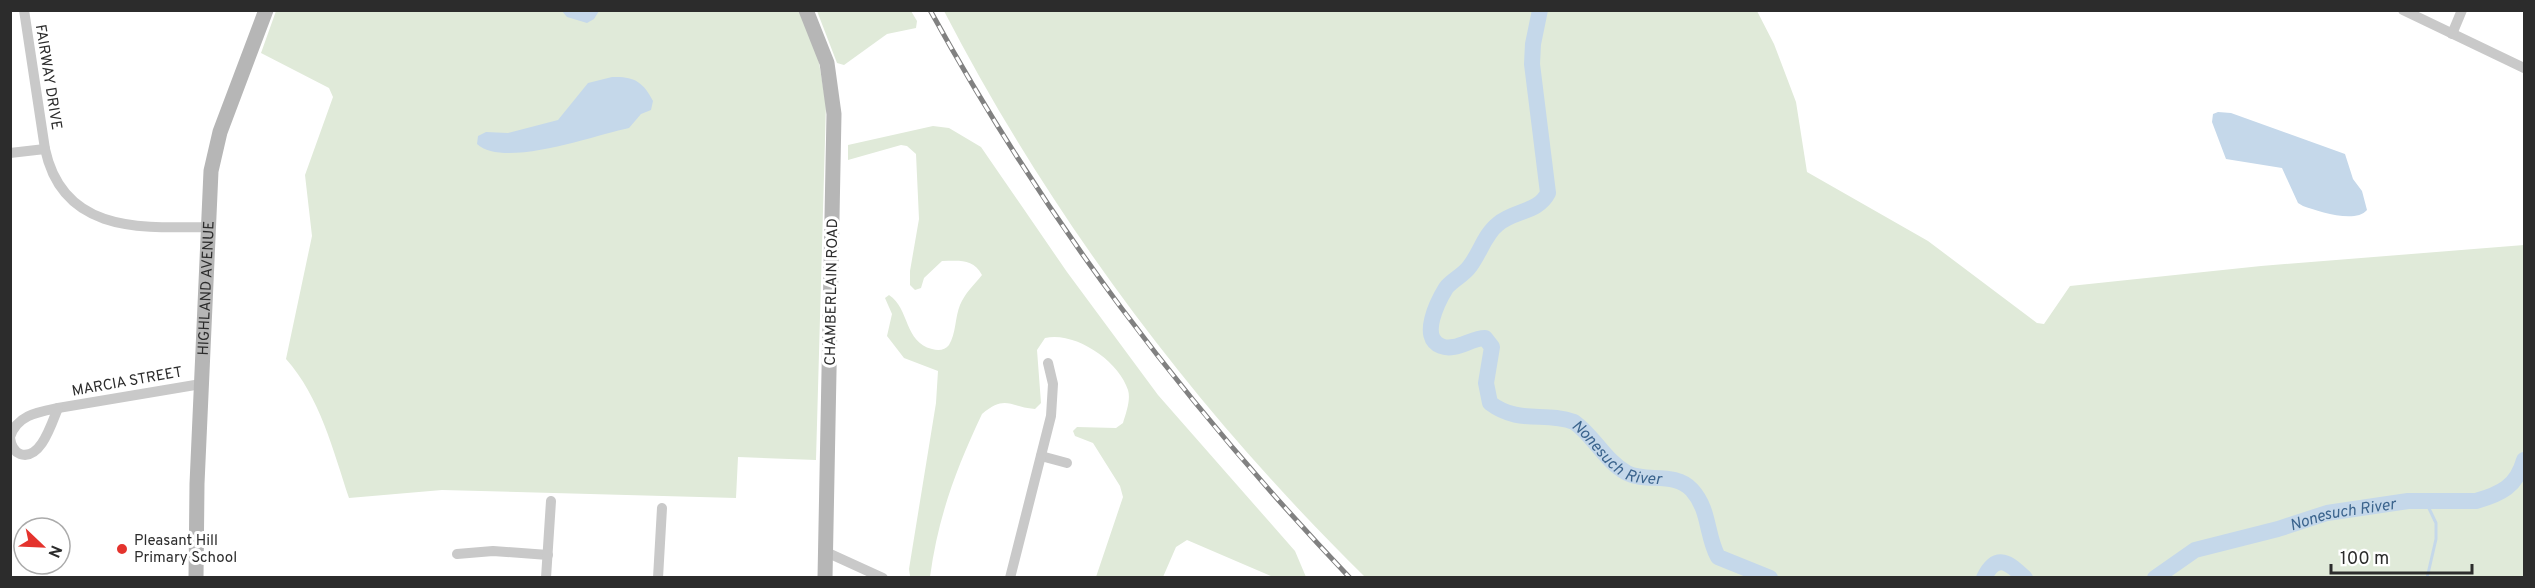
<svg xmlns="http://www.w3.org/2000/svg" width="2535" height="588" viewBox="0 0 2535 588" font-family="Overpass,sans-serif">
<rect width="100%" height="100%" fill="#fff"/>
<g fill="#e0ead9">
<path d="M276,11H799L818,57L826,104L816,460L738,457L736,498L442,490L349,498C333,450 320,397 286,359L312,236L305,175L333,97L329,88L261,53Z"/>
<path d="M817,11H911L917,21L916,28L887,34L844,65L837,63Z"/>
<path d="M944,11H1757L1774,44L1796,102L1807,172L1928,241L2037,323L2044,324L2070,286L2261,266L2524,245V577H1365C1197,412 1052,220 944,11Z"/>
<path d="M933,126L949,128L981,147L1067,272L1158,395L1295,551L1306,577H1273L1187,540L1176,547L1163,577H1096L1123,497L1120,486L1093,443L1075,436L1073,431L1077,427L1116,428L1123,423C1126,413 1131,400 1128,390C1119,361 1075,331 1045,338L1037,350L1041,403L1035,409C1009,407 1006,394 982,414C956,469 938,517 930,577L910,576L909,569L936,403L938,371L904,358L887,336L892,314L885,298L889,295C910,309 904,342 932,349C939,351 945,350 949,345C956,334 955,317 960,305C965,293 974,285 982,275C973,258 959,261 942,261L924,278L921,288L915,290L910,285V271L919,219L916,154L907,146L901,145L848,160V145Z"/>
</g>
<g fill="#c5d8ea">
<path d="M562,11H599L594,19L587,23L567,17Z"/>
<path d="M612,77C633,76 643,81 653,101L651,110L641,114L629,128C595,135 504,169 477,144L478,136L486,132L508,133L558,120L588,83Z"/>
<path d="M2218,112L2231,113L2345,154L2353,179L2362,191L2367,210C2355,224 2318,211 2303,206L2298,203L2282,168L2226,159L2212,122L2213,114Z"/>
</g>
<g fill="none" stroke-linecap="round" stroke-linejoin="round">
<g stroke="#c5d8ea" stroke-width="3">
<path d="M2425,500L2436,523V539L2427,578"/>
<path d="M2163,571L2168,578"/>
</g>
<g stroke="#c5d8ea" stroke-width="16">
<path id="s1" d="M1540,10L1533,44L1532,64L1548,193C1538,213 1514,210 1498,224C1485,234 1480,253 1470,266C1464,275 1452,280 1446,288C1438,301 1419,338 1441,346C1455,352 1471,338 1485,338L1492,347L1486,383L1490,403C1519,425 1545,411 1574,422C1594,436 1605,461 1627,473C1646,483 1675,471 1692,490C1710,510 1706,535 1718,557L1770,578"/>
<path d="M1984,578C1997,551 2010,564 2025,578"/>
<path id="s2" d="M2155,578L2195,550L2278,529L2327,513L2408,501H2476C2501,494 2517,486 2524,460"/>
</g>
<g stroke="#c9c9c9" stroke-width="10">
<path d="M24,10L45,149C63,233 140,228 208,227"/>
<path d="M2403,10L2524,68"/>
<path d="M2452,34L2462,10"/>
<path d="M10,153L45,149"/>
<path d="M58,408L201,384"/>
<path d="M10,437C17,415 38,412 58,408C52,422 41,461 20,454C13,451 11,445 10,438"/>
<path d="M1041,456L1067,463"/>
<path d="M826,552L883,578"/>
<path d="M457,554L493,551L548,555"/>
<path d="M546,578L551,501"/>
<path d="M658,578L662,508"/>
<path d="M1010,578L1051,416L1053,384L1048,363"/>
</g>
<g stroke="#b6b6b6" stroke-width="15">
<path d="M806,10L827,63L834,114L825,578"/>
<path id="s3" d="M196,578L197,484L211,171L220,132L266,10"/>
</g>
<g stroke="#818181" stroke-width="5">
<path id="rail" d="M930,10C1047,223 1183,402 1350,578"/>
</g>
<use href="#rail" stroke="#fff" stroke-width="3" stroke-dasharray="9" stroke-linecap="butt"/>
</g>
<circle fill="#e4332d" stroke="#fff" stroke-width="2" cx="122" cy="549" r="6"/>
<g text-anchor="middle" stroke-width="6" stroke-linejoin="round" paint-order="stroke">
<g font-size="15" fill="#2c2c2c" stroke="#fff">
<text transform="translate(49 77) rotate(81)" y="5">FAIRWAY DRIVE</text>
<text dy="5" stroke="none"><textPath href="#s3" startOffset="290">HIGHLAND AVENUE</textPath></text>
<text transform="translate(831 292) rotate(-89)" y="5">CHAMBERLAIN ROAD</text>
<text transform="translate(127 381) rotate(-10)" y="5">MARCIA STREET</text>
</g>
<g font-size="15" fill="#2c2c2c" stroke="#fff" text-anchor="start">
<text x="134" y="545">Pleasant Hill<tspan x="134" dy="17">Primary School</tspan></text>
</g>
<g font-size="16" font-style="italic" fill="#3b648d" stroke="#fff">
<text dy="6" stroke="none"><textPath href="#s1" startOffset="650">Nonesuch River</textPath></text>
<text dy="6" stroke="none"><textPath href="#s2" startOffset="201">Nonesuch River</textPath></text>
</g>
</g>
<rect width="2535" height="588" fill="none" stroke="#2c2c2c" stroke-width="24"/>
<g transform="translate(42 546) rotate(113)"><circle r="28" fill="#ffffff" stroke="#ababab" stroke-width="1.5"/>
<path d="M0-4.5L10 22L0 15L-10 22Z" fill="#e4332d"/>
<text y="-9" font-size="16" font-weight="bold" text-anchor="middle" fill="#2c2c2c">N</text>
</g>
<path d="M2331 564v9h141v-9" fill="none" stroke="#2c2c2c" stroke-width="3"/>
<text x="2340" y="564" font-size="18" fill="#2c2c2c" stroke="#ffffff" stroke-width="4.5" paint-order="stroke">100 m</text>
</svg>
